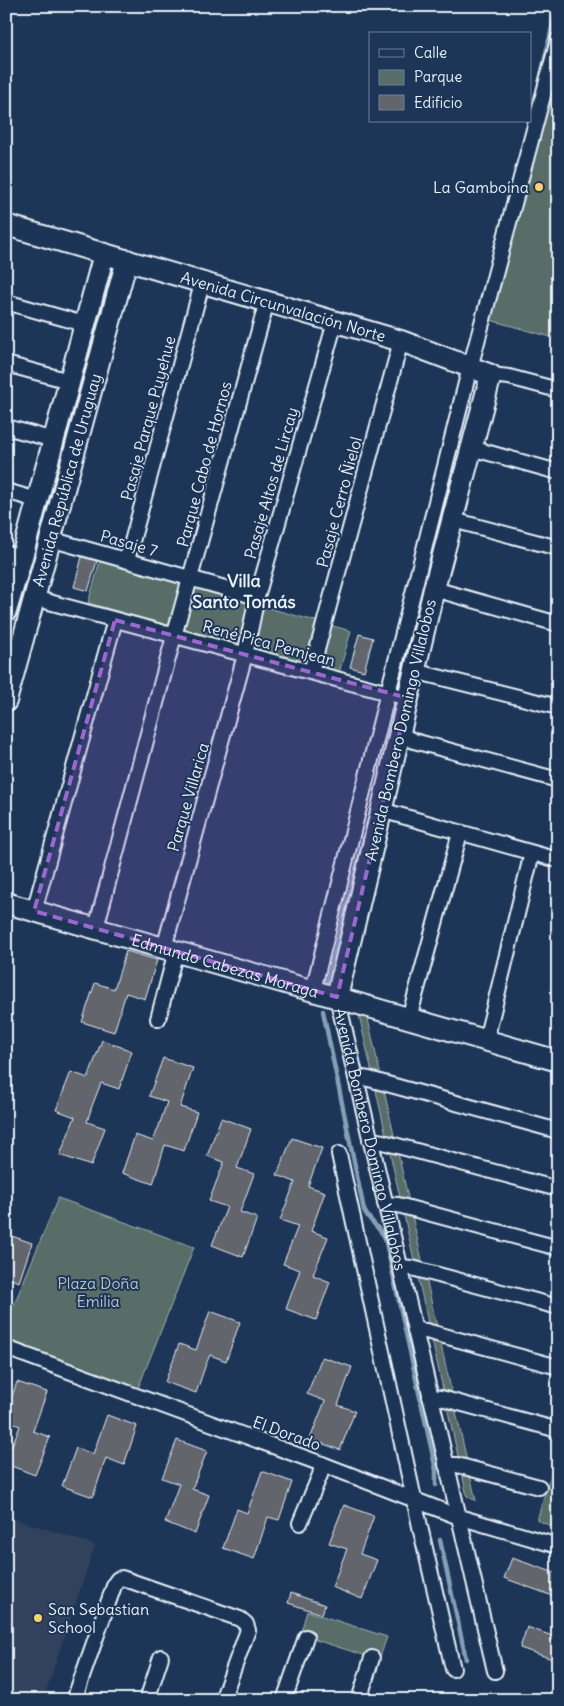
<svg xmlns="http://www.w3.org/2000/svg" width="564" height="1706" viewBox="0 0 564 1706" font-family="Delius,sans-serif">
<rect width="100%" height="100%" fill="#1d3557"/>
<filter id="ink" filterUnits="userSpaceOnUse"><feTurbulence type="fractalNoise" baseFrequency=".02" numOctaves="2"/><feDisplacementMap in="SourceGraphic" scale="10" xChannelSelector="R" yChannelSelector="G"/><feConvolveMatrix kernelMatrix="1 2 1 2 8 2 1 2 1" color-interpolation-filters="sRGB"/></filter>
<g filter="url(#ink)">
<path fill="#32435d" d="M6,1516L95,1545L43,1700L6,1698Z"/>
<g fill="#596d68" stroke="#a0afb0">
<path d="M558,55V339L483,318Z"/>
<path d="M100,561L351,631L339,673L88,603Z"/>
<path d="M359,1015L368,1019L476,1501L467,1496Z"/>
<path d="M58,1198L194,1247L137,1391L6,1344V1324Z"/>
<path d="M558,1451V1529L537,1520Z"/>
<path d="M307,1611L387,1637L379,1660L300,1635Z"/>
</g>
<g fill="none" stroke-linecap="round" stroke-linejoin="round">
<g stroke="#85a0b6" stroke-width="4.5">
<path d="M536,97L557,6"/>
<path d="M325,989L368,822"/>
<path d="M323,1011L364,1210C369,1221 380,1228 385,1238L436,1470V1485"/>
<path d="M440,1540L466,1659"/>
</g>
</g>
<g fill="#62656c" stroke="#e8f1f8">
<path d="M82,557L97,561L88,591L74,587Z"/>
<path d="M359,634L373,638L364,671L350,667Z"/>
<path d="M126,951L157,960L145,999L126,993L114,1032L82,1022L95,983L114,989Z"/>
<path d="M102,1040L132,1051L119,1089L101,1083L92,1106L87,1122L105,1128L91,1166L60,1155L75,1117L56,1110L71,1072L88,1078Z"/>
<path d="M163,1058L193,1068L180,1107L197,1112L184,1151L165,1145L153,1184L122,1173L135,1135L153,1141L159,1126L167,1102L149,1096Z"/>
<path d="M221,1118L251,1129L237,1168L254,1174L240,1212L257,1218L243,1257L212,1245L227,1207L209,1201L224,1162L207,1156Z"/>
<path d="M292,1138L322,1148L308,1186L325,1192L311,1231L328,1237L313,1275L330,1282L316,1320L286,1309L300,1270L283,1264L298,1226L280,1220L295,1182L277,1175Z"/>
<path d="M6,1234L32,1243L19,1282L6,1277Z"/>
<path d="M210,1311L240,1322L226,1361L210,1355L206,1364L196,1393L165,1382L179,1344L196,1350Z"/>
<path d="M322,1357L352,1367L338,1405L355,1411L340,1450L310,1439L325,1401L307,1394Z"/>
<path d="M17,1382L47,1392L33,1431L50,1437L35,1475L6,1464V1460L20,1426L6,1421V1404L9,1405Z"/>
<path d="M107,1415L137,1426L124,1465L106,1458L93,1497L62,1486L76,1448L93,1454Z"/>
<path d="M177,1440L207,1451L192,1489L209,1495L195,1534L165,1522L179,1484L162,1478Z"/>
<path d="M262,1471L292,1482L279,1520L268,1517L254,1559L223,1548L237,1509L247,1513Z"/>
<path d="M344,1505L374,1516L360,1554L377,1560L362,1599L332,1587L347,1549L329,1543Z"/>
<path d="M512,1558L558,1574V1598L504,1578Z"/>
<path d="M291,1593L325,1605L322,1614L288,1603Z"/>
<path d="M527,1627L558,1638V1661L520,1648Z"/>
</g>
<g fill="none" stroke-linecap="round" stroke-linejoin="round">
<g stroke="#e8f1f8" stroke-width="18">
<g id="street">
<path d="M6,302L84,324"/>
<path d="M6,364L69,381"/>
<path d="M491,375L509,377L558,390"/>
<path d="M6,427L54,440"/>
<path d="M471,448L558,472"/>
<path d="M6,491L37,500"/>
<path d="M453,520L558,548"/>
<path d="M50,539L257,597"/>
<path d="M6,553L22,557"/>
<path d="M127,560L202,284"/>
<path d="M434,589L558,624"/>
<path d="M34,598L396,695"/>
<path d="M414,671L558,707"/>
<path d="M311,672L401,341"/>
<path d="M399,734L414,741L558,780"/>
<path d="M381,810L558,860"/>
<path d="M34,911L115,620"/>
<path d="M96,928L174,636L267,301"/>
<path d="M164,948L245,655L257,597L335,322"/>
<path d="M313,990L467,379L558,40"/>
<path id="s1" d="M337,997L495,1671"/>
<path d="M409,1018L460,833"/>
<path d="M158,1019L176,951"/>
<path d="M486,1040L532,853"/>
<path d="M356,1077L369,1079L558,1131"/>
<path d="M370,1140L383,1142L558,1189"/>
<path d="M339,1154L421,1531L453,1669"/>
<path d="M385,1204L398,1205L558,1248"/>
<path d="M400,1267L412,1268L558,1307"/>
<path d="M415,1330L426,1331L558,1367"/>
<path d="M6,1348L322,1464L459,1517L558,1546"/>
<path d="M430,1397L441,1398L558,1430"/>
<path d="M446,1465H457L539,1487"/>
<path d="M300,1523L320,1475L322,1464"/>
<path d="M74,1700L115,1583L118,1579L122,1578L240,1619L246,1624L248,1630L222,1700"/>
<path d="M147,1700L161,1657"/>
<path d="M284,1700L306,1637"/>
<path d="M359,1700L372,1658"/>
</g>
</g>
<g stroke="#e8f1f8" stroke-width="24">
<g id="secondary">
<path id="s2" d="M6,225L401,341L491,375L434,589L337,997"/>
<path d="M6,611L22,557L104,254"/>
<path id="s3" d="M6,701L127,260"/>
<path id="s4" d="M6,903L558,1061"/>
</g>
</g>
<use href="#street" stroke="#1d3557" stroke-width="14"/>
<use href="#secondary" stroke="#1d3557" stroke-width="20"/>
</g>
</g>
<path fill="#9c67d0" fill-opacity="0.2" stroke="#9c67d0" stroke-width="4" stroke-dasharray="10 6" stroke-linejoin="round" d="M115,620L408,698L337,997L34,911Z"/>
<g fill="#ffd166" stroke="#1d3557" stroke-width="2">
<circle cx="539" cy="187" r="5"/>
<circle cx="38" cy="1618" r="5"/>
</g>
<g text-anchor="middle" stroke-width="4" stroke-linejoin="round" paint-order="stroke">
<g font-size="16" fill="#e8f1f8" stroke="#1d3557" text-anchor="end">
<text x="529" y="193">La Gamboína</text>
<text x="48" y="1615" text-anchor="start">San Sebastian<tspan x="48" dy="18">School</tspan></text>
</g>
<g font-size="16" fill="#e8f1f8" stroke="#1d3557">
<text dy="6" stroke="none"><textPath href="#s2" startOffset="289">Avenida Circunvalación Norte</textPath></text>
<text transform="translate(148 418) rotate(-75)" y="6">Pasaje Parque Puyehue</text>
<text transform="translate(204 464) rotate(-75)" y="6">Parque Cabo de Hornos</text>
<text dy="6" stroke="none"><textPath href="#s3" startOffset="229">Avenida República de Uruguay</textPath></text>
<text transform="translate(271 483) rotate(-74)" y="6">Pasaje Altos de Lircay</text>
<text transform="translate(339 502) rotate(-75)" y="6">Pasaje Cerro Ñielol</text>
<text transform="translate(129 543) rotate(16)" y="6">Pasaje 7</text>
<text transform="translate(269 643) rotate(15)" y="6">René Pica Pemjean</text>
<text transform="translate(400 730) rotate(-77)" y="6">Avenida Bombero Domingo Villalobos</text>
<text transform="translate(188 797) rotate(-74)" y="6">Parque Villarica</text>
<text dy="6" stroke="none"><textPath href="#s4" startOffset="228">Edmundo Cabezas Moraga</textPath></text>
<text dy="6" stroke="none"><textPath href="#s1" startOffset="146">Avenida Bombero Domingo Villalobos</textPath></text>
<text transform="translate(287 1433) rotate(20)" y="6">El Dorado</text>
</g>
<g font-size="16" fill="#b6c3c6" stroke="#1d3557">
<text x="98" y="1289">Plaza Doña<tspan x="98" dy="18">Emilia</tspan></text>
</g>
<g font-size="18" font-weight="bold" fill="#e8f1f8" stroke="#1d3557">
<text x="244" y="587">Villa<tspan x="244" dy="21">Santo Tomás</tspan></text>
</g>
</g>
<rect width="564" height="1706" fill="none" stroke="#1d3557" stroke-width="25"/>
<rect x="12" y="12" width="539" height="1681" fill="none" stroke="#e8f1f8" stroke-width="2" filter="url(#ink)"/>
<rect x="369" y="32" width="162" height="90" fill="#1d3557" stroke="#6e8097"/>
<rect x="379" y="49" width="25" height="8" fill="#1d3557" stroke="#6e8097"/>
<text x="414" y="58" font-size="15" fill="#e8f1f8">Calle</text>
<rect x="379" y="70" width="25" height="15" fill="#596d68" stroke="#6e8097"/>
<text x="414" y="82" font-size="15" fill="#e8f1f8">Parque</text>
<rect x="379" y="95" width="25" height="15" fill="#62656c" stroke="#6e8097"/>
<text x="414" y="108" font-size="15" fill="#e8f1f8">Edificio</text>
</svg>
